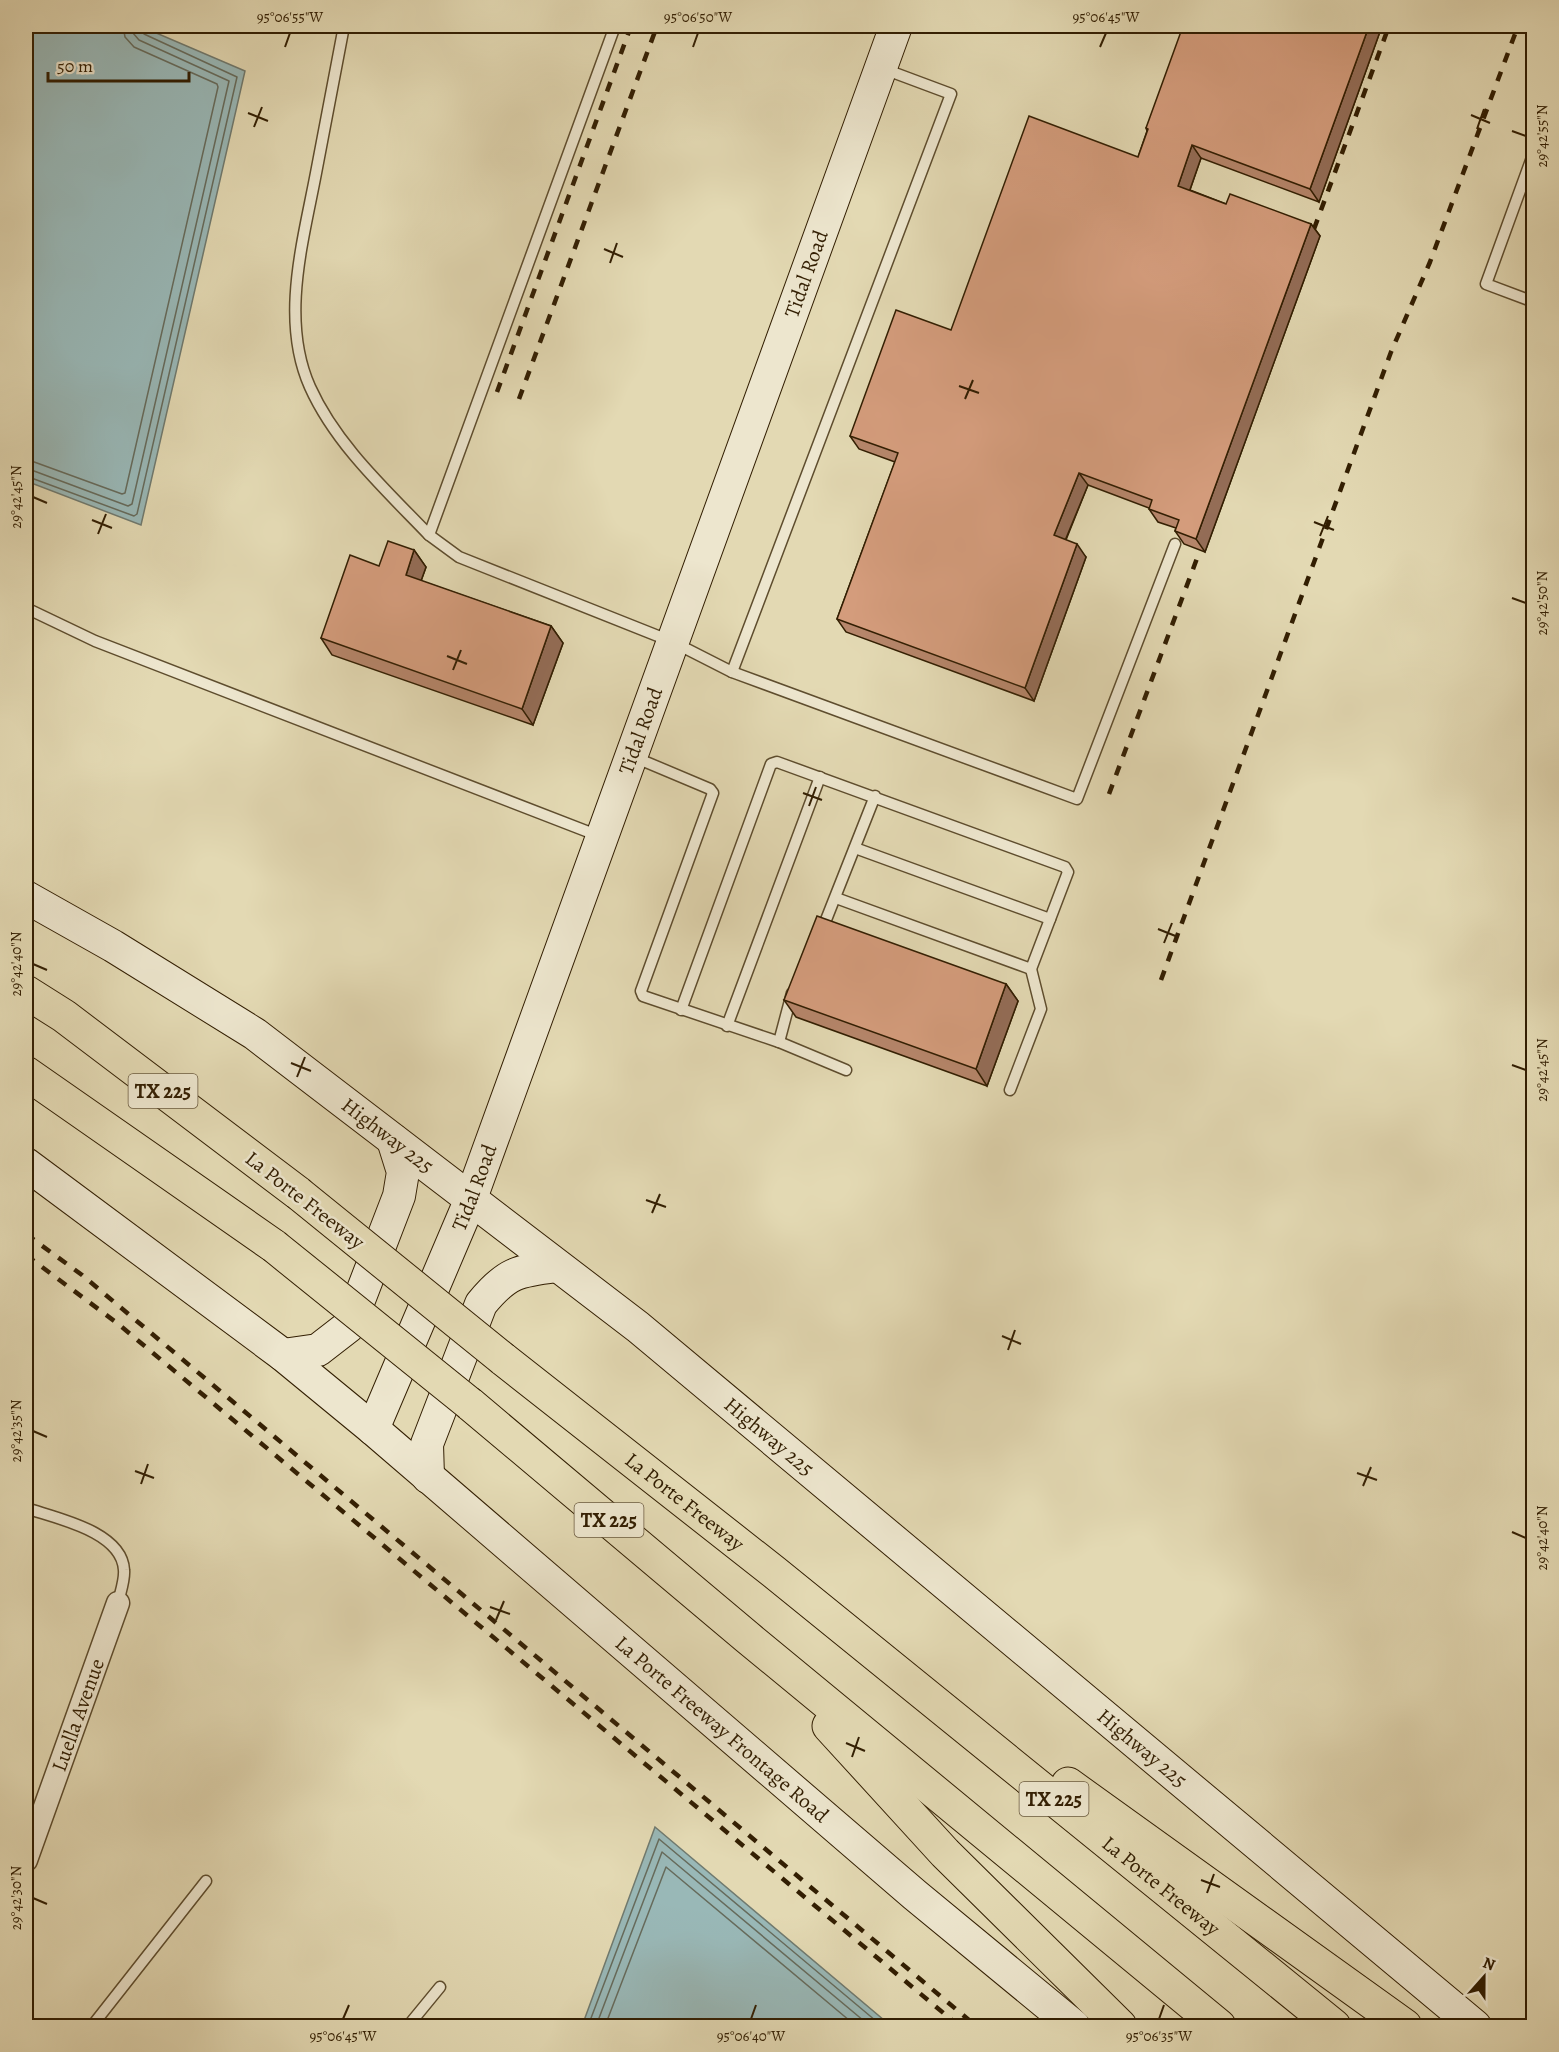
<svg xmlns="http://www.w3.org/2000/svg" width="1559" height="2052" viewBox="0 0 1559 2052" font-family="Alegreya,serif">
<rect width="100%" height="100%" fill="#e3d9b3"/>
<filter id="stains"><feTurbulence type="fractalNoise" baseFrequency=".00333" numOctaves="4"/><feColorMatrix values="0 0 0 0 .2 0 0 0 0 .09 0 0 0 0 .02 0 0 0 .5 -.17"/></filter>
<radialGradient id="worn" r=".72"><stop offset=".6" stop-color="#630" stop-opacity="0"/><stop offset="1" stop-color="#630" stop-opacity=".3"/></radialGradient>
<g fill="#99b8b7" stroke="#707a6f" stroke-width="1.5">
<path d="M33,26H140L245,71L141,525L26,481V46Z"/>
<path d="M655,1827L891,2026H582Z"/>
</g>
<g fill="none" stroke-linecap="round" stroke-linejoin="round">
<g stroke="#666b5c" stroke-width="1.5">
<path d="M26,459L122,494L125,493L218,87L217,84L134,47L125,37L123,26"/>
<path d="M26,468L128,506L132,504L229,81L139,40L133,33L132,26"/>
<path d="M26,476L134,516L137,514L237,77L144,34L140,26"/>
<path d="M588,2026L659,1839L882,2026"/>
<path d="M596,2026L662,1852L870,2026"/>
<path d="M605,2026L666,1867L856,2026"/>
</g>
<g stroke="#5e4d2e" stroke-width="13">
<g id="lane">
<path d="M344,26C335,75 325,124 316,173C303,242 280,320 310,387C336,445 387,491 429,535"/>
<path d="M615,26L429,535L459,557L673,642L732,672L1077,799L1175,544"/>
<path d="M1534,152L1486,284L1534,302"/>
<path d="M26,608L95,641L599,836"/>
<path d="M732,672L951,94L884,69"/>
<path d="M634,757L710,789L713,793L641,991L643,996L779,1042L846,1070"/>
<path d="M855,848L1050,919"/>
<path d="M822,930L875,796"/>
<path d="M681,1010L771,764L777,762L1065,867L1068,872L1031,969L836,898"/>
<path d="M727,1026L820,777"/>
<path d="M779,1042L792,993"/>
<path d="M1010,1090L1041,1009L1031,969"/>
<path d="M26,1508C55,1518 122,1531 124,1570C125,1580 120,1593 118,1603"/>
<path d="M92,2026L206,1881"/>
<path d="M408,2026L440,1987"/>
</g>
</g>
<g stroke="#5e4d2e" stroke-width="25">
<g id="street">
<path id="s1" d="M26,1860L118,1603"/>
</g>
</g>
<g stroke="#321e02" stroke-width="34">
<g id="secondary">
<path id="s2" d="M26,897L113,946L255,1034L638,1327L1475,2026"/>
<path id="s3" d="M26,1164L283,1355L373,1429L915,1895L1074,2026"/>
<path d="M283,1355L318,1350L349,1326L399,1196L403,1172L393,1140"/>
<path id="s4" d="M373,1429L470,1201L896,26"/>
<path d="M428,1477L427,1444L481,1304C507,1272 518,1271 557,1266"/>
</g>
</g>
<g stroke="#321e02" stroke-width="35">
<g id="highway">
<path d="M26,992L64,1016L298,1193"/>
<path d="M26,1073L274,1246"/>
<path id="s5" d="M503,1359L774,1572L1334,2026"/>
<path d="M470,1404L747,1637L1219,2026"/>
<path d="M829,1726L945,1853L1120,2026"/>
<path d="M1068,1784L1405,2026"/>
</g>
</g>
<use href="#lane" stroke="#ede6ce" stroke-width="10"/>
<use href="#street" stroke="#ede6ce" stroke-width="22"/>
<use href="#secondary" stroke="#ede6ce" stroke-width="32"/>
<use href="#highway" stroke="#e3d9b3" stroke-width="33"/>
<g stroke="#321e02" stroke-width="4.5" stroke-dasharray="10 10" stroke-linecap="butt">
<path d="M1314,229L1389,26"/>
<path d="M497,392L631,26"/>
<path d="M519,399L657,26"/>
<path d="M1109,794L1199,553"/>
<path d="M1161,980L1391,352L1430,262L1518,26"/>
<path d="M26,1234L82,1275L976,2026"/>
<path d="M26,1255L117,1323L959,2026"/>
</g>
<g stroke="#321e02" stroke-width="35" stroke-linecap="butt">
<g id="highway-bridge">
<path d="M298,1193L503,1359"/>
<path d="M274,1246L470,1404"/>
</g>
</g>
<use href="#highway-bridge" stroke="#e3d9b3" stroke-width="33"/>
</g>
<g fill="#b6866b" stroke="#321e02" stroke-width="1.5">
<path d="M1382,26L1319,202L1201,158L1190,190L1226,204L1311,224L1320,236L1205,552L1184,544L1175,531L1176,528L1158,522L1149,509V508L1088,485L1066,540L1086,557L1034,701L846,632L837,619L895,462L859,449L850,436L951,330L1138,157L1147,131L1146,128Z"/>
<path d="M414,550L426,567L421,581L551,626L563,643L533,725L332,655L321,638L379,566Z"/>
<path d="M1006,984L1018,1001L987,1086L796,1017L784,1000Z"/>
</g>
<g fill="#946d57" stroke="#321e02" stroke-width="1.5">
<path d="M1369,26H1382L1319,202L1310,189Z"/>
<path d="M1192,145L1201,158L1187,198L1178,186Z"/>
<path d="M1311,224L1320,236L1205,552L1196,539Z"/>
<path d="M1079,473L1088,485L1062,548L1054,535Z"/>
<path d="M1077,544L1086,557L1034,701L1025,688Z"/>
<path d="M414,550L426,567L417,592L406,575Z"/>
<path d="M551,626L563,643L533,725L522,709Z"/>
<path d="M1006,984L1018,1001L987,1086L976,1069Z"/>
</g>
<g fill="#d49c7c" stroke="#321e02" stroke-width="1.5">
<path d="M1183,26H1369L1310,189L1192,145L1178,186L1226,204L1230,194L1311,224L1196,539L1175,531L1179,520L1149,509L1152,500L1079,473L1054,535L1077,544L1025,688L837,619L898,453L850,436L896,310L951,330L1029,116L1138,157L1148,129L1146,128Z"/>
<path d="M388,541L414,550L406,575L551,626L522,709L321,638L350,555L379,566Z"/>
<path d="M817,916L1006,984L976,1069L784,1000Z"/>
</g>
<path fill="none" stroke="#321e02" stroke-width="2" d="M285,47L290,33M693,47L698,33M1100,47L1106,33M248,113L268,121M1471,115L1490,123M254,127L262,107M1477,129L1484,109M1512,131L1526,136M604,249L623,257M610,263L617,243M959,386L979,393M965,399L973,380M33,497L47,503M92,520L112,528M1314,522L1334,530M98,534L106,514M1320,536L1328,516M1512,598L1526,603M447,656L467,664M453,670L461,650M803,793L822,800M809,806L816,787M1158,929L1178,937M1164,943L1172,923M33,964L47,970M291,1063L311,1071M1512,1065L1526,1070M297,1077L305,1057M646,1200L666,1207M652,1213L660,1194M1002,1336L1021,1344M1008,1350L1015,1330M33,1431L47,1437M135,1471L154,1478M1357,1473L1377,1480M141,1484L148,1464M1363,1486L1371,1467M1512,1532L1526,1538M490,1607L510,1614M496,1620L504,1601M846,1743L865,1751M852,1757L859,1737M1201,1880L1220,1887M1207,1893L1214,1874M33,1898L47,1904M343,2019L349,2005M751,2019L756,2005M1159,2019L1164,2005"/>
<g text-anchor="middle" stroke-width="5" stroke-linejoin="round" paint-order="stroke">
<g fill="#ede6ce" stroke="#6a5a3f" stroke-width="1.5">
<rect x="128.5" y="1074" width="69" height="34" rx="4.5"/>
<rect x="574.5" y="1503" width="69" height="34" rx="4.5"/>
<rect x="1019.5" y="1782" width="69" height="34" rx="4.5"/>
</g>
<g font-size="20" font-weight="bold" fill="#321e02">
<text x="163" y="1098">TX 225</text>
<text x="609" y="1527">TX 225</text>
<text x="1054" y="1806">TX 225</text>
</g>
<g font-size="21" fill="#321e02" stroke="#ede6ce">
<text dy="7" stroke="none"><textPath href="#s4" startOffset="1234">Tidal Road</textPath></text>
<text dy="7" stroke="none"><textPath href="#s4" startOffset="748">Tidal Road</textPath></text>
<text dy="7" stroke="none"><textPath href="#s2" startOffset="434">Highway 225</textPath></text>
<text dy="7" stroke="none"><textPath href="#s4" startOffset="262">Tidal Road</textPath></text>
<text transform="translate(305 1200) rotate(38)" y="7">La Porte Freeway</text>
<text dy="7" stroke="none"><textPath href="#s2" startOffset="920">Highway 225</textPath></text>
<text dy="7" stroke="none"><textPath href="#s5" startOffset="231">La Porte Freeway</textPath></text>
<text dy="7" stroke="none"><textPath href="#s1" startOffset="154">Luella Avenue</textPath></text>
<text dy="7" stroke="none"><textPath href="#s3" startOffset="897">La Porte Freeway Frontage Road</textPath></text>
<text dy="7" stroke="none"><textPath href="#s2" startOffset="1406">Highway 225</textPath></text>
<text dy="7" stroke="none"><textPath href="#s5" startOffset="843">La Porte Freeway</textPath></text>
</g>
</g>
<rect width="1559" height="2052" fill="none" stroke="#e3d9b3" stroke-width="66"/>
<g transform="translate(1484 1977) rotate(21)" stroke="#ede6ce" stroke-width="4.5" paint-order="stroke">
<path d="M0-4.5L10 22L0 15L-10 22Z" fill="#321e02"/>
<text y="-9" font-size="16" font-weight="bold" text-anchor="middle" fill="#321e02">N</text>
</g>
<path d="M48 72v9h141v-9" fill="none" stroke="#321e02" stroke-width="3"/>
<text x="57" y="72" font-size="18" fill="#321e02" stroke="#ede6ce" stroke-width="4.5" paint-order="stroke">50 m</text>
<rect x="33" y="33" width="1493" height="1986" fill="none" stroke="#321e02" stroke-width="2"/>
<g font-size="15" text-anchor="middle" fill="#321e02">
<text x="290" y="22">95°06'55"W</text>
<text x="698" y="22">95°06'50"W</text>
<text x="1106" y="22">95°06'45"W</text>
<text transform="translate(1542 136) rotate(-90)" y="5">29°42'55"N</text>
<text transform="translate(16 497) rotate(-90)" y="5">29°42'45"N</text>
<text transform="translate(1542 603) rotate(-90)" y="5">29°42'50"N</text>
<text transform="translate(16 964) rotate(-90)" y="5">29°42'40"N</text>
<text transform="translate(1542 1070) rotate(-90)" y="5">29°42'45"N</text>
<text transform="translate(16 1431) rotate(-90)" y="5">29°42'35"N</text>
<text transform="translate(1542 1538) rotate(-90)" y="5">29°42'40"N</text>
<text transform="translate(16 1898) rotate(-90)" y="5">29°42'30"N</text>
<text x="343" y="2041">95°06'45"W</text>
<text x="751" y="2041">95°06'40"W</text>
<text x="1159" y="2041">95°06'35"W</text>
</g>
<rect width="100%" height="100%" filter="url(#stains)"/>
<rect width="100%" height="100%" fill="url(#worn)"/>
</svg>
